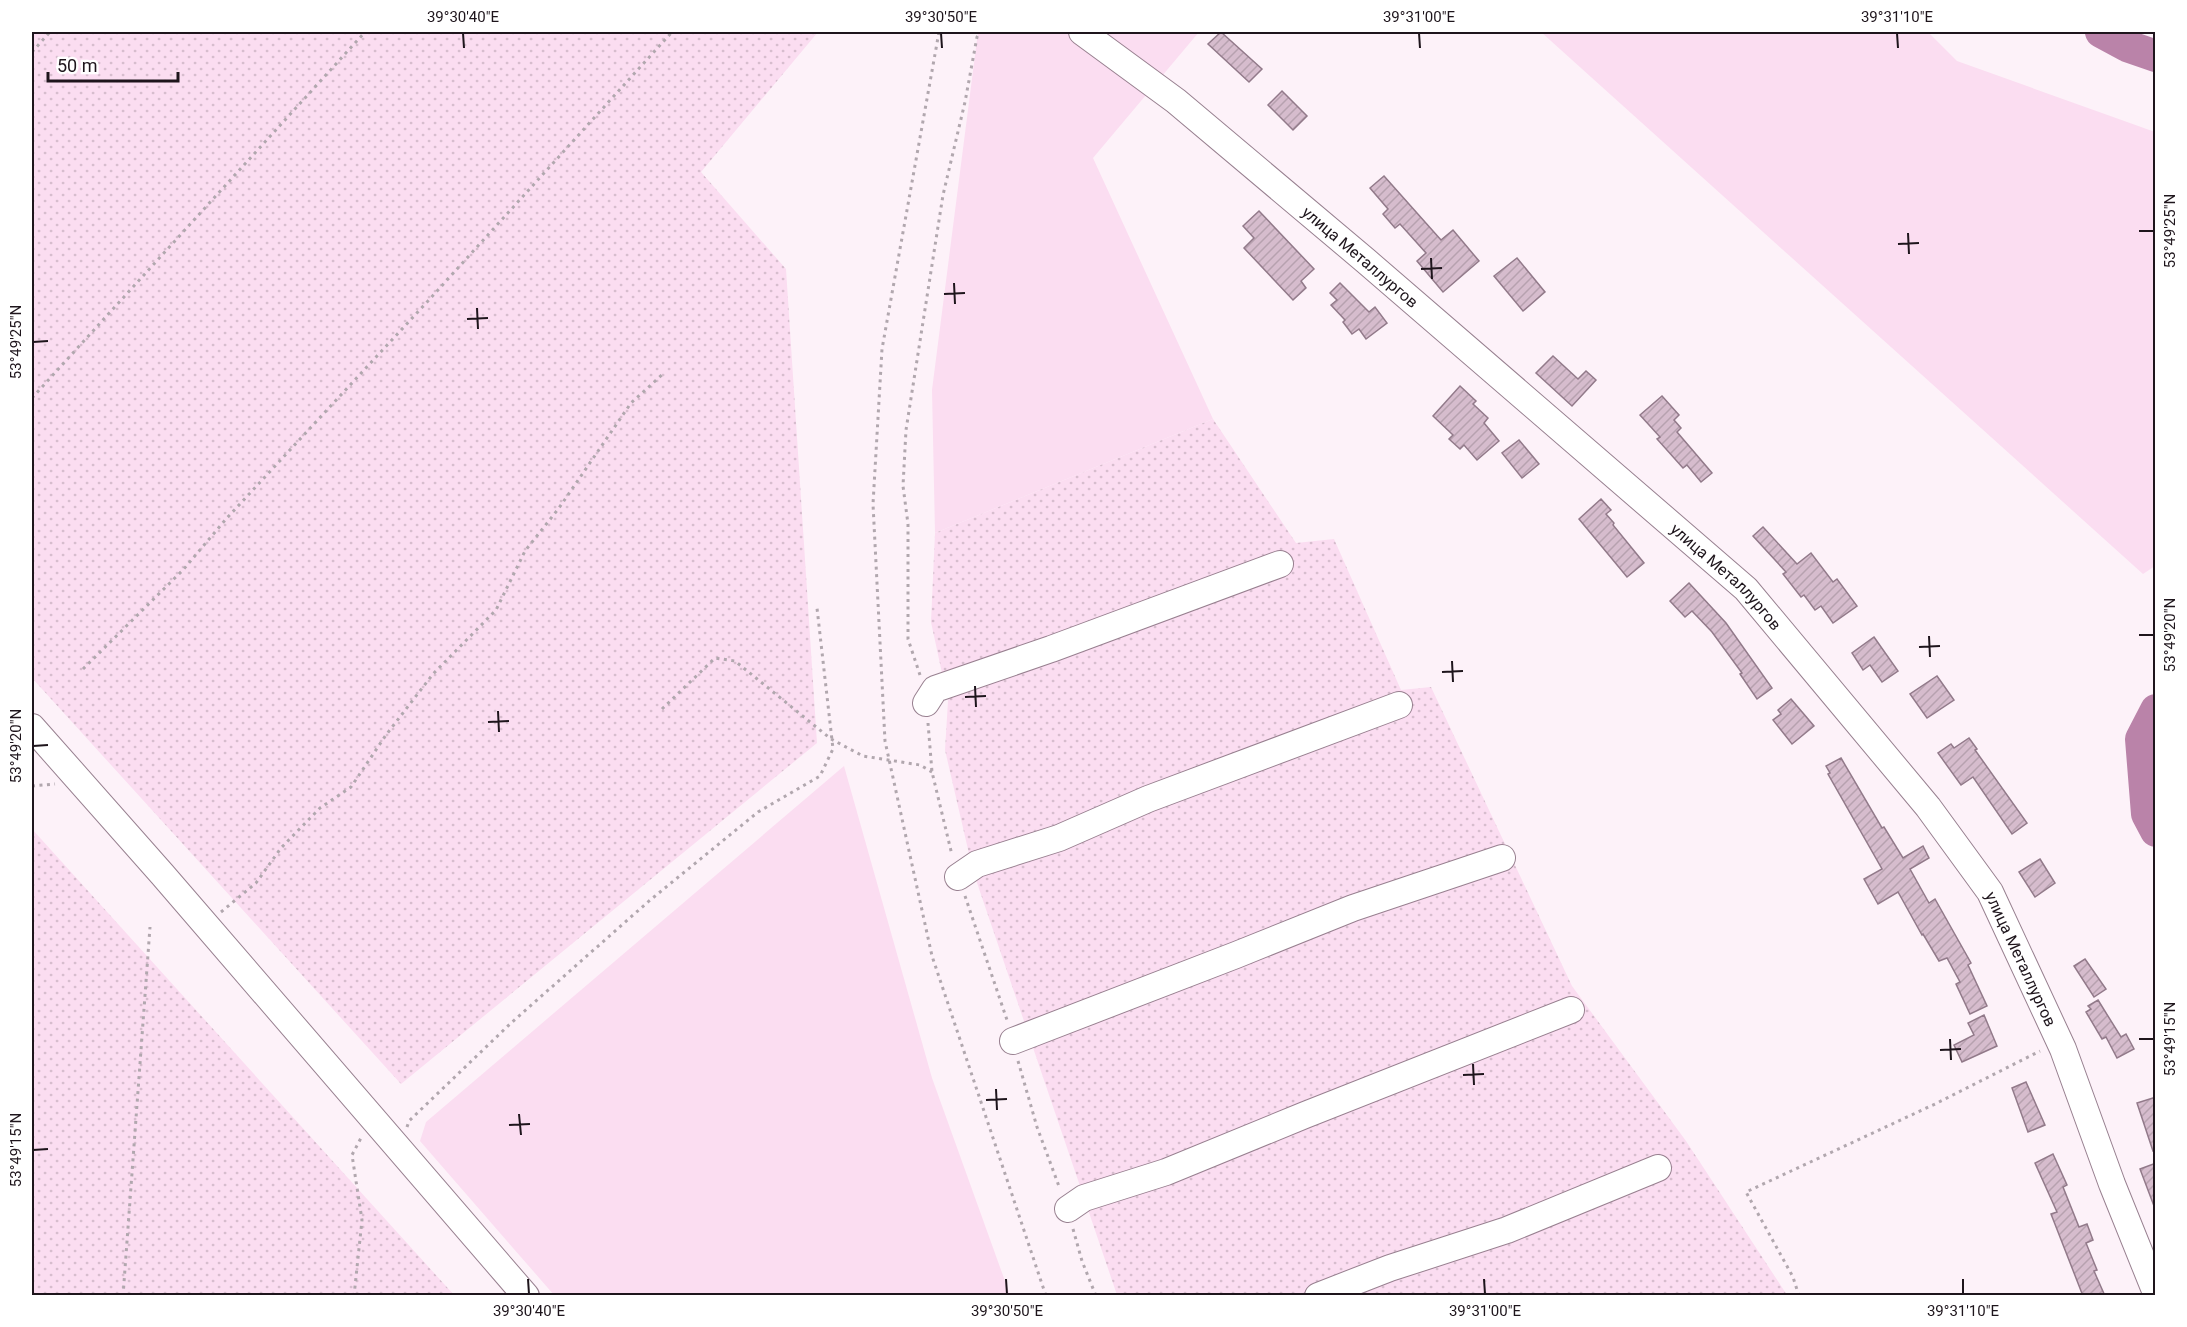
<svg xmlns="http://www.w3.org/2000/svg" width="2187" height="1327" viewBox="0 0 2187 1327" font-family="Roboto,sans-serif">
<defs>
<pattern id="garden-dots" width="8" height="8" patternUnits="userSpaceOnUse" patternTransform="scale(1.5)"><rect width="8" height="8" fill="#fbddf1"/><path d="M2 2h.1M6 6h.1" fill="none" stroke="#d7bdce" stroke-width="1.8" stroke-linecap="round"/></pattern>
<pattern id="building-hatch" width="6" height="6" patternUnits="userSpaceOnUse" patternTransform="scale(1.5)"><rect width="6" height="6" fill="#d6bccd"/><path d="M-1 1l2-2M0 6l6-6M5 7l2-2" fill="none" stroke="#b7a1af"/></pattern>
</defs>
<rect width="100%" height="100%" fill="#fdf2f9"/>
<g fill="#fbddf1">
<path d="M978,32H1199L1093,158L1213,419L935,533L932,390Z"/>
<path d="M1541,32H1928L1957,61L2155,132V566L2143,574Z"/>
<path d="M844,766L932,1078L1010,1295H554L420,1141L426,1122Z"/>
</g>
<g fill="url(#garden-dots)">
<path d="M32,32H818L701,172L786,269L817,743L401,1084L32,678Z"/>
<path d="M1213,419L1296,543L1334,539L1401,690L1431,687L1572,986L1686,1141L1787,1295H1117L973,871L945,750L948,701L931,622L935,533Z"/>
<path d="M32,829L454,1295H32Z"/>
</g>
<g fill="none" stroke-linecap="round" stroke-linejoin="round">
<g stroke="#ba83a9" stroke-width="32">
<path d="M2101,32L2127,46L2156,56"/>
<path d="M2156,710L2141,739L2147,814L2156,831"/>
</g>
</g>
<g fill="url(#building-hatch)" stroke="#927a8a" stroke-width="1.5">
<path d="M1221,32L1262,69L1249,82L1208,44Z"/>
<path d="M1282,91L1307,116L1293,130L1268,105Z"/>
<path d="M1384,176L1441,240L1453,230L1479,261L1443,292L1417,261L1426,253L1400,224L1395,228L1383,214L1388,209L1370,188Z"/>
<path d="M1259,211L1314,269L1301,281L1306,288L1293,300L1244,248L1254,238L1243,226Z"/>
<path d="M1517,258L1545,292L1523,311L1494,276Z"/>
<path d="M1340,283L1369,312L1375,307L1387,323L1366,339L1359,329L1352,334L1343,322L1345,320L1331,305L1337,300L1330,293Z"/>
<path d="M1553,356L1578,379L1586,371L1596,380L1572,406L1536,373Z"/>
<path d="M1460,386L1476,401L1473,404L1488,418L1484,423L1499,441L1477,460L1464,445L1460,449L1449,439L1453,435L1433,416Z"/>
<path d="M1662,396L1679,415L1674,420L1681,428L1677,432L1712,473L1701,482L1687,465L1683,468L1657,439L1660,437L1640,415Z"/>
<path d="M1519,440L1539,464L1522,478L1502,453Z"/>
<path d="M1601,499L1611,510L1606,514L1614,523L1613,525L1644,563L1627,577L1579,519Z"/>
<path d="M1763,527L1797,564L1811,553L1833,582L1837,579L1857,606L1833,623L1821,606L1815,610L1804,595L1801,597L1783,574L1786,572L1753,536Z"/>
<path d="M1689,583L1726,623L1772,688L1757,699L1740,674L1742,673L1712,632L1692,611L1685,617L1670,601Z"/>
<path d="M1874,637L1898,671L1882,682L1870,665L1863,670L1852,653Z"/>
<path d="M1937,676L1954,700L1927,718L1910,694Z"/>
<path d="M1791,699L1814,726L1792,744L1773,720L1781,714L1778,710Z"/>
<path d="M1969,738L1977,749L1975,750L2027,823L2012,834L1973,777L1961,785L1938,753L1951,744L1954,748Z"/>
<path d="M1841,758L1882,828L1884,827L1903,858L1923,846L1929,858L1910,869L1929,903L1935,899L1971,963L1968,965L1987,1006L1970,1014L1956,984L1960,982L1947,958L1939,961L1923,934L1922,935L1898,892L1878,904L1864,879L1882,869L1828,774L1830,773L1826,766Z"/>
<path d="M2040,859L2055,883L2035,897L2019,872Z"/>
<path d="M2085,959L2106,989L2094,997L2074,966Z"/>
<path d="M2098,1000L2121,1037L2126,1034L2134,1049L2117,1058L2106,1037L2102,1039L2086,1012L2091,1009L2088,1006Z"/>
<path d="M1984,1015L1997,1046L1962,1062L1954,1045L1974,1035L1968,1023Z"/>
<path d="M2026,1082L2045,1125L2028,1132L2012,1088Z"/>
<path d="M2156,1097V1150L2153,1151L2137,1103Z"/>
<path d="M2053,1154L2067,1185L2063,1187L2079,1227L2087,1224L2093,1240L2086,1243L2097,1270L2094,1271L2105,1296H2083L2051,1214L2057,1212L2035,1163Z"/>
<path d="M2156,1163V1205L2154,1206L2140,1169Z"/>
</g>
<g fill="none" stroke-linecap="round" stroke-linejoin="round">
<g stroke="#988090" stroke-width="28">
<g id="minor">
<path id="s1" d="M1082,32L1176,101L1366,261L1746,589L1928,807L1990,892L2063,1049L2112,1184L2156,1293"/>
<path d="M926,703L935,689L1051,649L1280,564"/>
<path d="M32,727L162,874L526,1296"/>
<path d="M958,877L977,864L1059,838L1148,799L1399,705"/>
<path d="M1013,1041L1236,955L1353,908L1502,858"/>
<path d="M1068,1209L1084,1198L1166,1172L1305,1115L1571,1010"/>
<path d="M1318,1296L1390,1268L1507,1230L1658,1168"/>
</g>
</g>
<g stroke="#b1a7ae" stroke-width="3" stroke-dasharray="3 4.5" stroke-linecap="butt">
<path d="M939,32L882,349L873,504L885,741L932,956L1046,1296"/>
<path d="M32,52L50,32"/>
<path d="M32,398L365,32"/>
<path d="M83,669L183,570L226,519L428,301L672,32"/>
<path d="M920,675L908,639V524L903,486L906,430L943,195L965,102L977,37L980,32"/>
<path d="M662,709L715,658L735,661L831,739L863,756L920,765L932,772"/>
<path d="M928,723L932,772L952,855"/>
<path d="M32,786L55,784"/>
<path d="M965,896L1007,1020"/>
<path d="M221,912L256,883L281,848L320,808L351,787L386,735L433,674L496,610L525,551L559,508L631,403L664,373"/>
<path d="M1018,1061L1037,1127L1060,1189"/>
<path d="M407,1127L409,1121L511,1023L649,901L758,812L820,776L833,749L817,608"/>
<path d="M1073,1229L1082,1261L1096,1296"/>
<path d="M123,1296L150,927"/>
<path d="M354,1296L362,1220L352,1155L362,1136"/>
<path d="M1799,1296L1793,1277L1746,1192L1935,1104L2040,1051"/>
</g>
<use href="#minor" stroke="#fff" stroke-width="26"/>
</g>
<path fill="none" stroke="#1e151c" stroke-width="2" d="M463,33L464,48M941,33L942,48M1419,33L1420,48M1897,33L1898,48M2139,231H2154M1908,233L1909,254M1898,244L1919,243M1431,258L1432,279M1421,269L1442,268M954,283L955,304M944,294L965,293M477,308L478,329M467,319L488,318M33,342L48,341M2139,635H2154M1929,636L1930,657M1919,647L1940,646M1452,661L1453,682M1442,672L1463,671M975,686L976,707M965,697L986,696M498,711L499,732M488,722L509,721M33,746L48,745M1950,1039L1951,1060M2139,1039H2154M1940,1050L1961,1049M1473,1064L1474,1085M1463,1075L1484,1074M996,1089L997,1110M986,1100L1007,1099M519,1114L521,1135M509,1125L530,1124M33,1150L48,1149M528,1279L529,1294M1006,1279L1007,1294M1484,1279L1485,1294M1963,1279V1294"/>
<g text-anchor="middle" stroke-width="4.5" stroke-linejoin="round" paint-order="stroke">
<g font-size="16" fill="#1e151c" stroke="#fff">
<text dy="6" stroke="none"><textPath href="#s1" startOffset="358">улица Металлургов</textPath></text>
<text dy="6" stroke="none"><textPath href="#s1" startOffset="844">улица Металлургов</textPath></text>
<text dy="6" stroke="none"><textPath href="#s1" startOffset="1330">улица Металлургов</textPath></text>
</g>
</g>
<rect width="2187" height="1327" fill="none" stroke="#ffffff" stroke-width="66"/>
<path d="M48 72v9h130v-9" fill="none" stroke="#1e151c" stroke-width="3"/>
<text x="57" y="72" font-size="18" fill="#1e151c" stroke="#ffffff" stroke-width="4.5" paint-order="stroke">50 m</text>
<rect x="33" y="33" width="2121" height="1261" fill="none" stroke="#1e151c" stroke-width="2"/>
<g font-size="15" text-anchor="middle" fill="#1e151c">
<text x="463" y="22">39°30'40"E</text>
<text x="941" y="22">39°30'50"E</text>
<text x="1419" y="22">39°31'00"E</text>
<text x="1897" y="22">39°31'10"E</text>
<text transform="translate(2170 231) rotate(-90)" y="5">53°49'25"N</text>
<text transform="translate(16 342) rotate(-90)" y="5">53°49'25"N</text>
<text transform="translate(2170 635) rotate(-90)" y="5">53°49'20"N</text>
<text transform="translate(16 746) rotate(-90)" y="5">53°49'20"N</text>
<text transform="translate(2170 1039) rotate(-90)" y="5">53°49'15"N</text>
<text transform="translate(16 1150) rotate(-90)" y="5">53°49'15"N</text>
<text x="529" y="1316">39°30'40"E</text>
<text x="1007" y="1316">39°30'50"E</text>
<text x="1485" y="1316">39°31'00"E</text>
<text x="1963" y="1316">39°31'10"E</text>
</g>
</svg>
